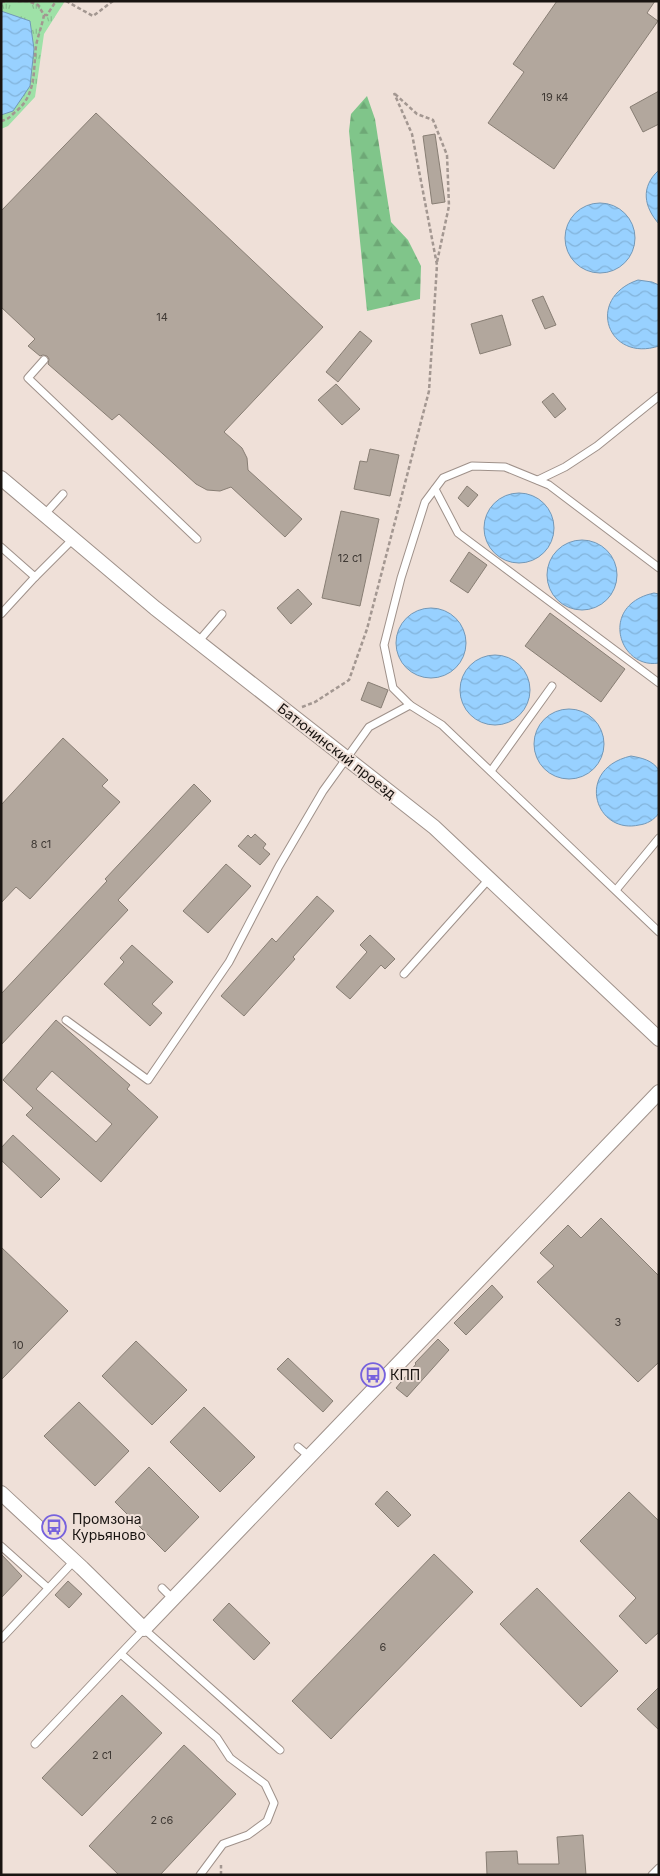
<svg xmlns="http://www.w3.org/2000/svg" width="660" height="1876" viewBox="0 0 660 1876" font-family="Inter,sans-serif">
<defs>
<pattern id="forest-firs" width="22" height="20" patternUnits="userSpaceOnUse" patternTransform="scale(1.25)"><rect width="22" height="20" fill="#80c58a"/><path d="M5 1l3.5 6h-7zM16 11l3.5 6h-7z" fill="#6ea876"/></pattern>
<pattern id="park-tufts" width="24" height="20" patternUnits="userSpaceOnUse" patternTransform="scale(1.25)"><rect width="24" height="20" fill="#9ee1a7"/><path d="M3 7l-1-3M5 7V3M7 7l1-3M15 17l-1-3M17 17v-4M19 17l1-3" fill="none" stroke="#88c08f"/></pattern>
<pattern id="water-waves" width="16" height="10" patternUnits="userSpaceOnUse" patternTransform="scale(1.25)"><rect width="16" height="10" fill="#98d1ff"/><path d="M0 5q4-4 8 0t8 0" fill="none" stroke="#82b3da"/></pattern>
</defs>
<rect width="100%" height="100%" fill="#efe0d8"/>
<path fill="url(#forest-firs)" d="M367,96L375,119L391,222L408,240L421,266L420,299L367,311L349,131L351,114Z"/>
<path fill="url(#park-tufts)" d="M1,1H65L44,34L35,97L8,126L1,129Z"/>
<g fill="url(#water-waves)" stroke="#7298b8">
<path d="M1,11L30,21L34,49L30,86L13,111L1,115Z"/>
<path d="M659,170V224C644,207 640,187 659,170Z"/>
<circle cx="600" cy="238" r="35"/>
<path d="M638,280L652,282L659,285V346C607,363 585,298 638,280Z"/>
<circle cx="519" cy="528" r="35"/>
<circle cx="582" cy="575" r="35"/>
<path d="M654,593L659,594V663C619,670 598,605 654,593Z"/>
<circle cx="431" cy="643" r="35"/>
<circle cx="495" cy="690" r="35"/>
<circle cx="569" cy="744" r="35"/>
<path d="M631,756C642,758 652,760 659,770V813C654,820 647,824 639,825C595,835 574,769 631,756Z"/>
</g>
<g fill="#b2a79d" stroke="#887e74" fill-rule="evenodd">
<path d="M557,1H655L647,13L658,21L554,169L488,123L524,72L513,64Z"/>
<path d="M659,91V124L643,132L630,107Z"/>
<path d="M96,113L323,327L224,432L242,448L247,458L248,470L302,519L285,537L231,487L220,491L207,490L196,484L119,414L112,420L48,364L49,359L47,356L43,355L40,356L28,346L35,339L1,307V211Z"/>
<path d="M435,134L445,202L432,204L423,136Z"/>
<path d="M543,296L556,325L545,329L532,300Z"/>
<path d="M502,315L511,345L480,354L471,324Z"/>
<path d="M360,331L372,341L338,382L326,372Z"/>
<path d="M336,384L360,409L342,425L318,400Z"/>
<path d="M553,393L566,409L555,418L542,402Z"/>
<path d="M370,449L399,455L390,496L354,489L360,461L367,462Z"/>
<path d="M467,486L478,495L468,507L458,498Z"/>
<path d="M341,511L379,519L360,606L322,598Z"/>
<path d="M469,552L487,565L468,593L450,581Z"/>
<path d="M298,589L312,604L291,624L277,608Z"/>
<path d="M550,613L625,669L601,702L525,646Z"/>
<path d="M368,682L388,690L381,708L361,700Z"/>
<path d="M63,738L108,780L102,786L120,802L30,899L16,887L1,903V805Z"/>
<path d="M194,784L211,801L118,900L128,910L1,1045V994L107,881L105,879Z"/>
<path d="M255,834L266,844L263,848L270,854L260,865L238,846L248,835L251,838Z"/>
<path d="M226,864L251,886L208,933L183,911Z"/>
<path d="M317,896L334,911L293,957L295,959L244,1016L221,996L272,938L276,942Z"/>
<path d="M370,935L395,959L385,969L381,965L350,999L336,987L367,952L360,945Z"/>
<path d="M132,945L173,982L152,1004L162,1013L150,1026L104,984L124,962L120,958Z"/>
<path d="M56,1020L130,1085L127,1089L158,1117L101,1182L26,1115L33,1108L3,1080ZM52,1071L112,1124L96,1142L36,1089Z"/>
<path d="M13,1135L60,1179L41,1198L1,1160V1148Z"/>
<path d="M601,1218L659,1276V1362L638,1382L537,1282L554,1266L540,1253L568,1225L581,1238Z"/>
<path d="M1,1247L68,1311L1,1380Z"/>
<path d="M492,1285L503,1297L466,1335L454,1323Z"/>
<path d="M438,1339L449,1350L407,1397L396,1388L416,1364L415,1363Z"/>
<path d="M136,1341L187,1390L152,1425L102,1376Z"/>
<path d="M288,1358L333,1401L323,1412L277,1369Z"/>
<path d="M79,1402L129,1451L95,1486L44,1436Z"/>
<path d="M204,1407L255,1457L220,1492L170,1442Z"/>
<path d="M149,1467L199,1517L165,1552L115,1502Z"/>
<path d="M387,1491L411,1515L398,1527L375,1504Z"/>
<path d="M629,1492L659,1521V1632L646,1644L619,1616L636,1598L580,1541Z"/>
<path d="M1,1554L22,1576L1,1598Z"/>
<path d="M434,1554L473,1592L331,1739L292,1701Z"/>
<path d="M68,1581L82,1594L69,1608L55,1595Z"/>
<path d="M537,1588L618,1671L581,1707L500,1624Z"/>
<path d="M229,1603L270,1643L254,1660L213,1620Z"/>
<path d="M659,1687V1730L637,1709Z"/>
<path d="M122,1695L162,1733L82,1816L42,1778Z"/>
<path d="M184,1745L236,1794L160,1875H119L89,1846Z"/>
<path d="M583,1835L586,1875H487L486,1852L517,1851L518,1864H559L557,1837Z"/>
</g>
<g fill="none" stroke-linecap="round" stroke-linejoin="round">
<g stroke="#9f918a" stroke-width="9">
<g id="service">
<path d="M44,360L28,378L197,539"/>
<path d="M538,480L565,467L597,446L659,396"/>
<path d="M435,489L458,533L659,683"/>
<path d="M44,515L63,494"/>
<path d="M1,547L35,577L73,539"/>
<path d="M659,568L549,485L505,467L472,466L443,478L425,502L401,578L384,645L393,688L410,705L442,725L659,932"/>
<path d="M1,614L35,577"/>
<path d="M198,642L222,614"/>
<path d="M491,771L552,686"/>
<path d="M616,890L659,838"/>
<path d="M404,974L489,879"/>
<path d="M66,1020L148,1080L229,962L279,866L323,791L369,727L410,705"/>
<path d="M298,1447L310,1457"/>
<path d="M1,1546L48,1588"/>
<path d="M162,1588L173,1599"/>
<path d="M1,1639L74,1561"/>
<path d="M121,1654L217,1738L230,1758L265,1784L274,1803L267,1821L248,1835L223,1844L200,1875"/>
<path d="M35,1744L144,1629L280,1750"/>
<path d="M652,1875L659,1868"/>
</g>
</g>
<g stroke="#9f918a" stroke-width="16">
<g id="minor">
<path d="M1,478L155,608L434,827L659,1039"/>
<path d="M1,1493L82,1568L144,1629L659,1092"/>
</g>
</g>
<g stroke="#a39791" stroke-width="2.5" stroke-dasharray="4 2.5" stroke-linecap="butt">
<path d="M66,1L93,16L113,1"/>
<path d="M1,2L8,1"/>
<path d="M44,15H47L56,1"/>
<path d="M395,94L417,114L433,120L447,155L449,206L437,262"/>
<path d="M1,121C7,120 10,117 14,113C37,96 33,71 36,46C38,35 42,26 44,15L38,5L28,1H15"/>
<path d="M302,707L315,702L349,680L367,629L429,391L437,265L412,134L394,93"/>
<path d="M221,1875V1865"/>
</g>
<use href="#service" stroke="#fff" stroke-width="7"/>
<use href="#minor" stroke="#fff" stroke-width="14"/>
</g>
<defs>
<g id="bus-ring" transform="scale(1.25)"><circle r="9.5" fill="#efe0d8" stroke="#7762dd" stroke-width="1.5"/><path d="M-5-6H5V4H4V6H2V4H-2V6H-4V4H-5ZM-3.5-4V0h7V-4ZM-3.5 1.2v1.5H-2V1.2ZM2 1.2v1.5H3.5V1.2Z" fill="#7762dd"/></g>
</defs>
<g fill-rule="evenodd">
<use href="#bus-ring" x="373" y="1375"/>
<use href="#bus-ring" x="54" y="1527"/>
</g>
<g text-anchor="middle" stroke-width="4" stroke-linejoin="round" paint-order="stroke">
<g font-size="11" fill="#3f3934">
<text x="555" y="101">19 к4</text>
<text x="162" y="321">14</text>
<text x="350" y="562">12 с1</text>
<text x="41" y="848">8 с1</text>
<text x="618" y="1326">3</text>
<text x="18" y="1349">10</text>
<text x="383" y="1651">6</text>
<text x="102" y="1759">2 с1</text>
<text x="162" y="1824">2 с6</text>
</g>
<g font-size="14" fill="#191411" stroke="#efe0d8">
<text transform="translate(337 751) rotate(38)" y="5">Батюнинский проезд</text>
</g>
<g font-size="14" fill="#191411" stroke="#efe0d8" text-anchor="start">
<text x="390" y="1380">КПП</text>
<text x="72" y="1524">Промзона<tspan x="72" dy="16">Курьяново</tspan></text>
</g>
</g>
<rect width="660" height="1876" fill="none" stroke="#191411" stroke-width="5"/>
</svg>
